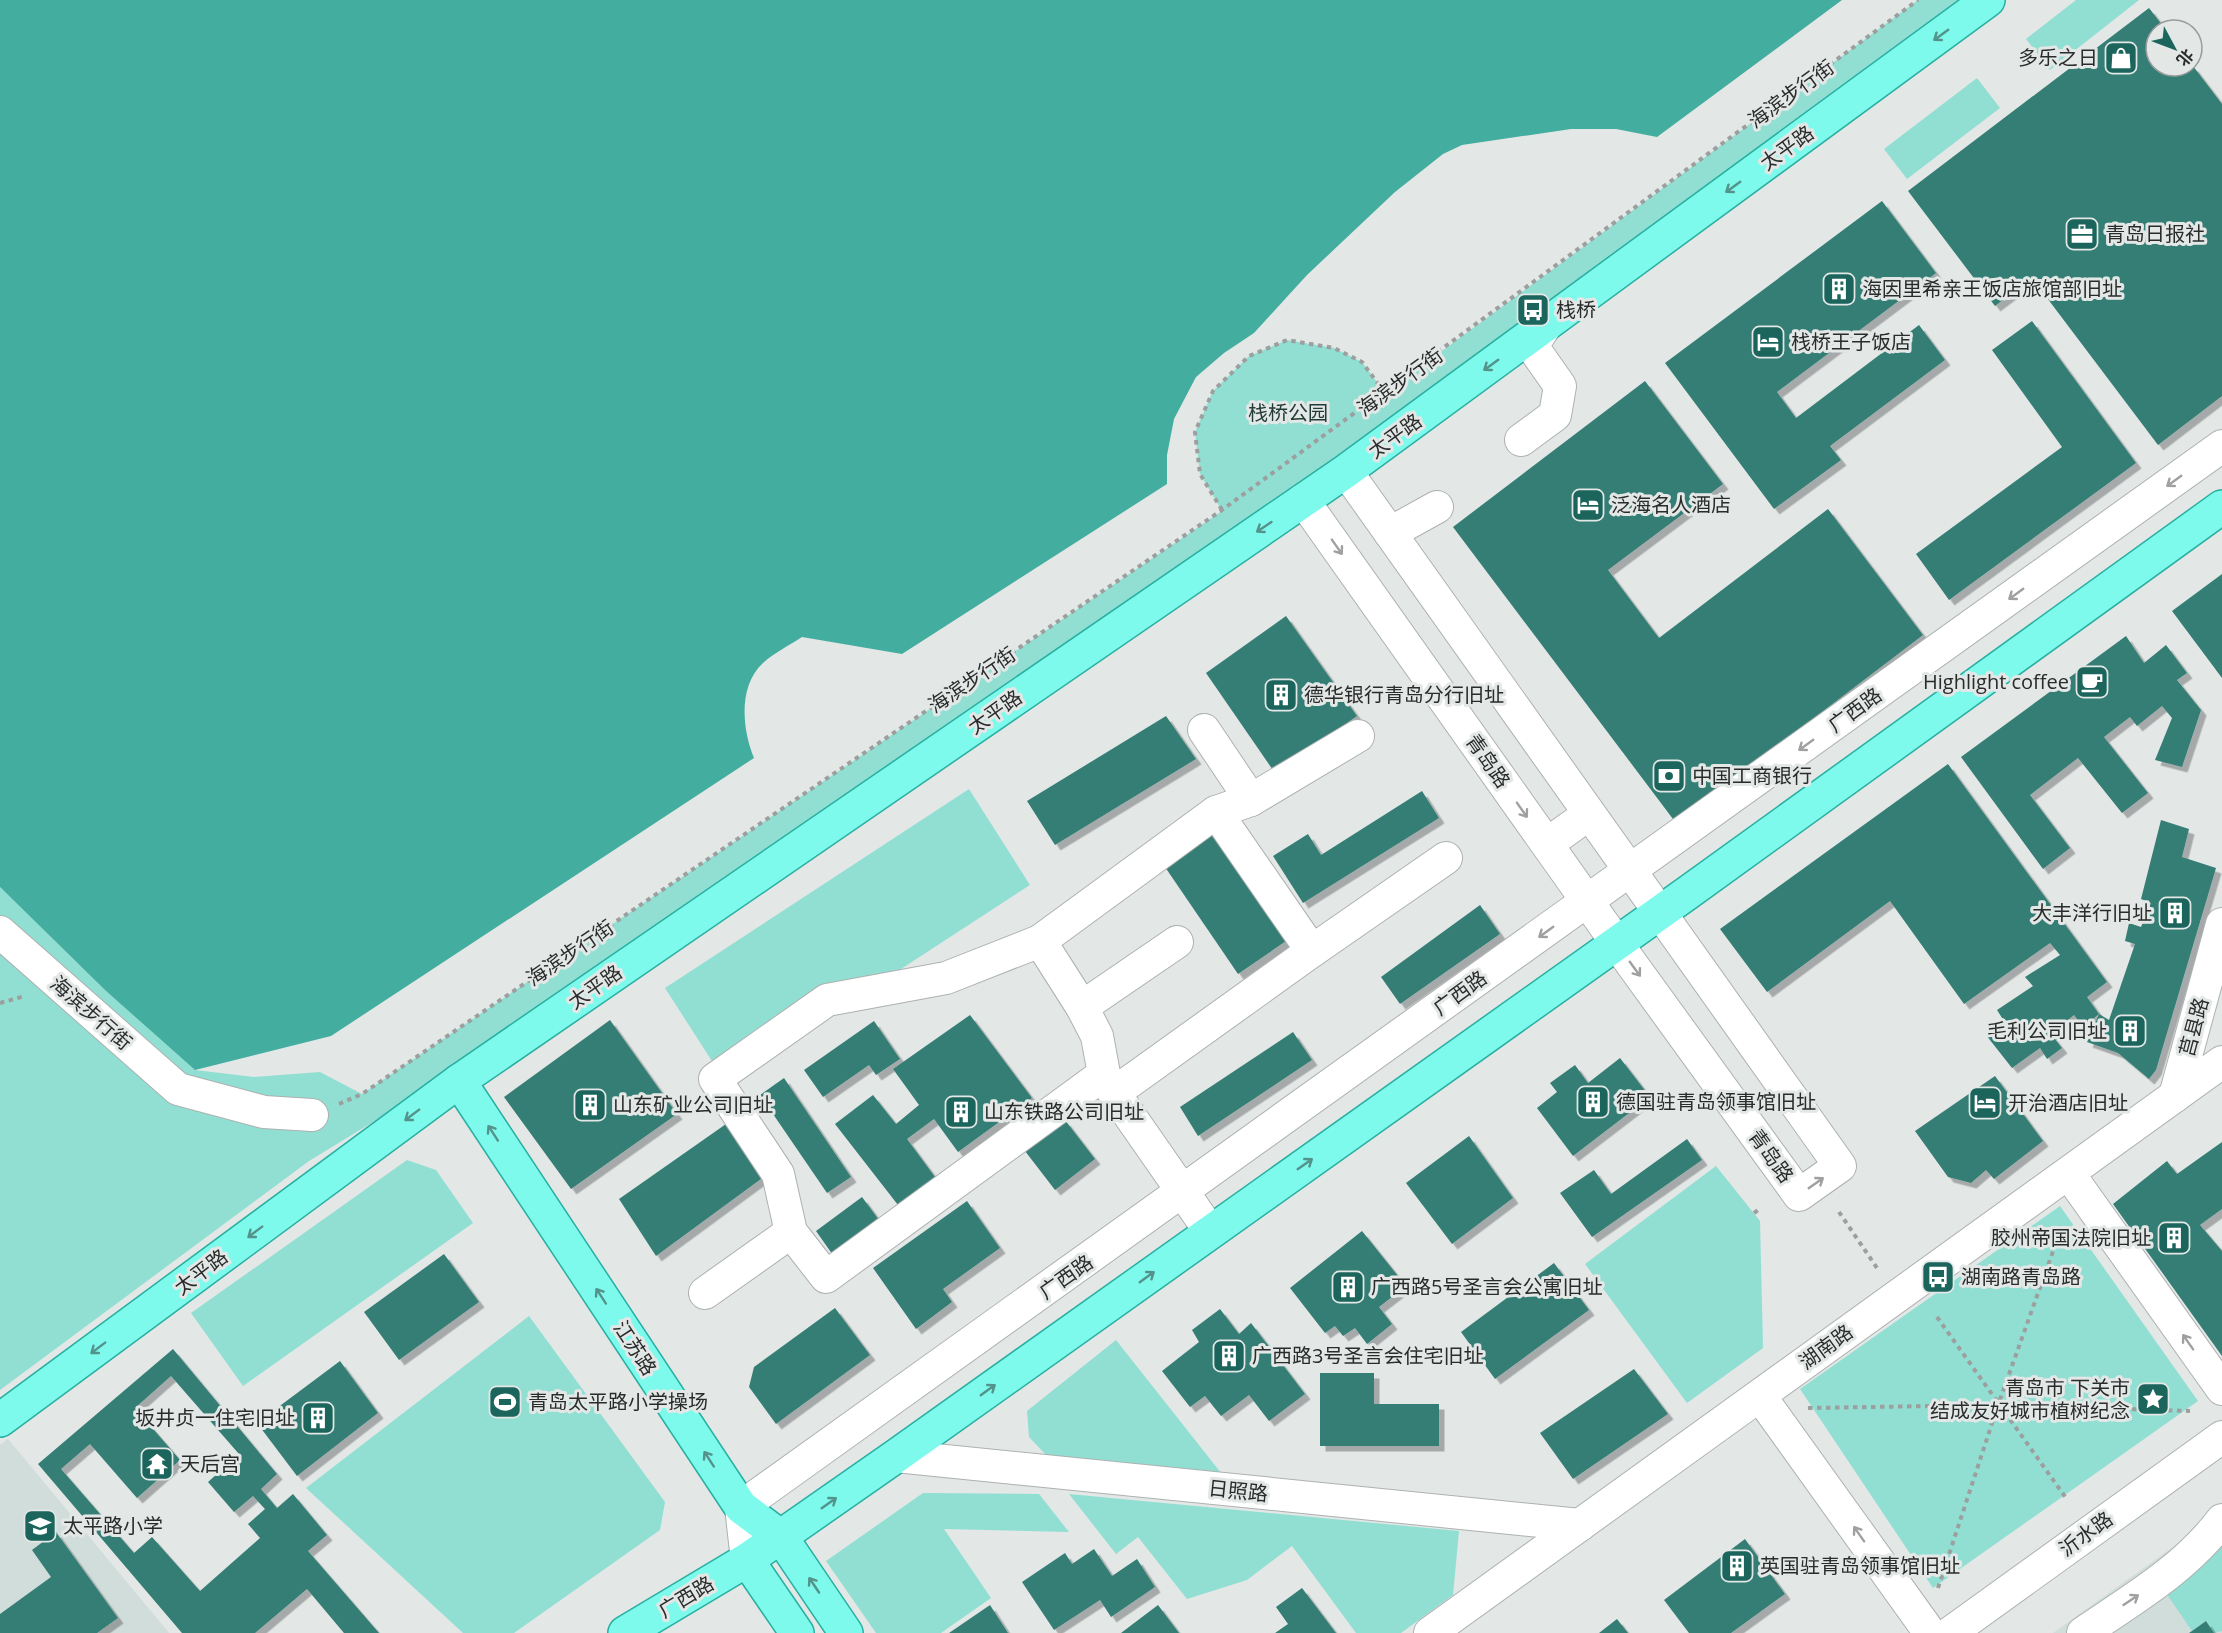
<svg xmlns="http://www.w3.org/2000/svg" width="2222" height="1633" viewBox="0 0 2222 1633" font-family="'Open Sans','Noto Sans SC',sans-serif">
<defs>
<filter id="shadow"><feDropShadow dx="5.5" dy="5.5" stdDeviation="0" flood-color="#0004"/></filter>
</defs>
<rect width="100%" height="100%" fill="#e3e7e6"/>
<g fill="#d0ddda">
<path d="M8,1439L169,1633H0V1445Z"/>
<path d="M2222,1512V1633H2053Z"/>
</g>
<g fill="#91dfd3">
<path d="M1918,0H1964L1273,505L378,1119L309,1161L0,1390V887L106,991L195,1070L254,1077L320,1072L362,1094L1222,511L1200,474L1195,432L1213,391L1249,356L1287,340L1334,348L1362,362L1385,393Z"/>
<path d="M2076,0H2139L2050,70L2026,39Z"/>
<path d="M1977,78L2000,108L1907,179L1884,149Z"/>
<path d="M969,789L1030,885L726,1083L665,988Z"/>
<path d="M407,1160L436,1170L473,1223L243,1386L191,1313Z"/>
<path d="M1716,1166L1760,1221L1763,1348L1687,1403L1585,1264Z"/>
<path d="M2060,1206L2198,1401L1933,1588L1800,1389Z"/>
<path d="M529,1316L665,1502L660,1530L514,1633H463L306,1488Z"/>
<path d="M1116,1340L1225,1478L1048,1457L1029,1437L1027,1411Z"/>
<path d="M923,1493L1039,1494L1069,1532L944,1529L991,1598L941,1633H876L826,1561Z"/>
<path d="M1069,1494L1459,1531L1453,1595L1401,1633H1356L1292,1546L1247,1580L1187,1599L1138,1537L1116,1554Z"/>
<path d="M2222,1535V1631L2214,1633L2206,1621L2192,1631L2164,1590Z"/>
</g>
<path fill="#43ad9f" d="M0,0H1842L1657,137L1616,129H1571L1462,145L1443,154L1395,192L1307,275L1254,333L1224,353L1196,377L1174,419L1167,455V484L902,654L802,637C790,645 774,653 763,663C738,686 742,729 754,758L331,1036L195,1070L106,991L0,887Z"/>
<g fill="#357e74" fill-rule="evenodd" filter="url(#shadow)">
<path d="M2149,8L2166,30H2156V66H2193L2222,104V396L2158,445L2032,278L1995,306L1908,191Z"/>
<path d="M1882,201L1936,273L1777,392L1796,418L1919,325L1945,360L1830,446L1841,460L1774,509L1665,363Z"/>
<path d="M2032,321L2136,463L1949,600L1916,554L2062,447L1992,350Z"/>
<path d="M1645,381L1723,484L1608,570L1659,638L1828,509L1923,635L1676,823L1453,527Z"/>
<path d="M2222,574V678L2172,611Z"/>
<path d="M1286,616L1357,716L1275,773L1206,673Z"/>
<path d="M2126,636L2144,663L2166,645L2187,673L2177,680L2201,710L2182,767L2155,760L2172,718L2162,706L2137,726L2130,717L2104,737L2148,793L2122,813L2078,758L2030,795L2070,848L2043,869L1961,757Z"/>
<path d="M1166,716L1196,759L1055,845L1027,801Z"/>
<path d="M1948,764L2107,982L2087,997L2099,1014L2083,1027L2074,1015L2051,1034L2062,1048L2047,1059L2040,1048L2012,1068L1986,1035L2004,1021L1997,1010L2033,986L2025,977L2060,955L2050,943L1964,1004L1890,901L1767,992L1720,929Z"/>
<path d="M1422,791L1439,818L1303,903L1273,856L1308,834L1321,855Z"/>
<path d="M2161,820L2189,829L2182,857L2216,868L2156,1070L2149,1079L2118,1053L2087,1042L2099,1014L2109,1020L2135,944L2125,941L2129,923L2141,927L2151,903L2141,899Z"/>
<path d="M1212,835L1286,941L1238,974L1165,867Z"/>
<path d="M1480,905L1500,934L1400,1004L1381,977Z"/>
<path d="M970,1015L1032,1098L958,1152L934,1119L907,1139L935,1177L898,1205L835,1124L873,1095L896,1124L919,1105L893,1069Z"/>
<path d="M610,1020L677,1114L571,1189L504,1097Z"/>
<path d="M874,1021L900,1059L876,1075L869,1065L823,1097L804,1070Z"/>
<path d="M1293,1032L1312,1060L1198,1136L1180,1107Z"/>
<path d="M1620,1058L1650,1097L1573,1156L1537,1108L1557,1092L1550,1083L1575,1065L1588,1083Z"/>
<path d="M1995,1076L2043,1141L1994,1179L1986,1170L1971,1183L1948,1177L1915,1131Z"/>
<path d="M784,1078L851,1177L827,1193L760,1095Z"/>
<path d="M1065,1120L1095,1159L1055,1190L1025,1151Z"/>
<path d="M726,1124L765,1176L656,1256L619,1199Z"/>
<path d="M1469,1136L1513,1198L1452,1244L1406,1183Z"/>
<path d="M1687,1139L1702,1160L1592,1237L1560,1193L1594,1170L1611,1194Z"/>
<path d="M2222,1142V1209L2200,1225L2222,1251V1356L2113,1204L2167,1161L2177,1174Z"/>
<path d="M862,1197L882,1224L835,1258L816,1231Z"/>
<path d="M967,1201L1000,1248L943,1289L952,1302L916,1329L873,1268Z"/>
<path d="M1362,1231L1406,1286L1379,1307L1392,1324L1367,1344L1355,1328L1343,1336L1335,1326L1325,1333L1290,1288Z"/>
<path d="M444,1254L479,1302L399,1360L364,1312Z"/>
<path d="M1554,1263L1589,1310L1495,1379L1461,1332Z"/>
<path d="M835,1308L870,1355L776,1424L749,1387L754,1367Z"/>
<path d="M1220,1309L1239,1334L1251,1323L1305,1394L1269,1421L1249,1395L1221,1416L1205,1396L1190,1407L1162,1371L1199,1342L1192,1330Z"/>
<path d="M173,1349L277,1474L261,1489L277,1508L293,1494L327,1535L308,1551L379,1633H344L307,1589L255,1633H182L38,1464ZM171,1376L239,1454L208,1482L234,1512L253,1496L265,1509L248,1524L260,1538L200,1591L152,1537L134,1553L61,1469L90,1444L137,1498L180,1460L135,1408Z"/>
<path d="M340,1361L378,1413L297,1476L257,1423Z"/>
<path d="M1634,1369L1668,1414L1573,1479L1540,1433Z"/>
<path d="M1320,1373H1374V1404H1439V1446H1320Z"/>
<path d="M56,1532L118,1618L97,1633H0V1614L51,1577L32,1550Z"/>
<path d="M1745,1539L1785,1594L1731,1633H1689L1664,1600Z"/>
<path d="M1094,1549L1112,1576L1137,1559L1155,1587L1111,1617L1100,1600L1054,1630L1022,1582L1065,1553L1072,1564Z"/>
<path d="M1302,1588L1336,1633H1275L1288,1624L1276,1607Z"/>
<path d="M990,1605L1008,1633H949Z"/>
<path d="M1158,1605L1179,1633H1121Z"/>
<path d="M1617,1619L1628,1633H1599Z"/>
<path d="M2206,1621L2214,1633H2189L2192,1631Z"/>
</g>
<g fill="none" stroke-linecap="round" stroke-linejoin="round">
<g stroke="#adb1b0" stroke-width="34">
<g id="minor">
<path d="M1521,440L1555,415L1560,386L1532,346L1546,325"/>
<path d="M1303,500L1631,963L1799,1195L1840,1166L1346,471"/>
<path d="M1390,533L1437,507"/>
<path d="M1204,730L1251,800L1216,812L1040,941L1082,1007L1097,1036L1104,1074L1114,1093L1210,1231"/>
<path d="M1251,800L1358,736"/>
<path d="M1547,844L1589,814"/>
<path d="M0,932L178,1089L264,1112L312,1115"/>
<path d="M1040,941L946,978L827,1000L715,1079L778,1174L791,1232L826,1277L1104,1074"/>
<path d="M1312,951L1446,858"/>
<path d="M1082,1007L1177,942"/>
<path d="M1114,1093L1312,951L1216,812"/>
<path d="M2175,1096L2222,924"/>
<path d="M2069,1174L2222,1389"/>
<path d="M705,1293L791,1232"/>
<path d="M1760,1396L1930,1633"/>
<path d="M896,1456L1580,1525"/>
<path d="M747,1560L741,1507L2222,446"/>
<path d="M1430,1633L2222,1062"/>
<path d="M1950,1633L2222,1437"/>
<path d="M2083,1633C2133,1599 2185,1569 2222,1520"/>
</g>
</g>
<g stroke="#28afa1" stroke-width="36">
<g id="major">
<path d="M459,1081L741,1507L781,1537L846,1633"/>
<path d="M0,1420L459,1081L1346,471L1988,0"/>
<path d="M747,1560L797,1633"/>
<path d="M625,1633L747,1560L896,1456L1686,894L2222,507"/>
</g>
</g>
<g stroke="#9c9f9e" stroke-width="4" stroke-dasharray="4.5 4.5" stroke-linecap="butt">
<path d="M1222,510L1200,474L1195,432L1213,391L1249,356L1287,340L1334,348L1362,362L1385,393"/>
<path d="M0,1003L25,996"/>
<path d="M339,1104L362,1094L1222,510L1918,0"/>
<path d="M1839,1212L1877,1268"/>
<path d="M1754,1213L1761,1208"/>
<path d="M1937,1317L2066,1498"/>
<path d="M1808,1408L1998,1405L2190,1411"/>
<path d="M1938,1588L1998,1405L2062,1226"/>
</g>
<use href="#minor" stroke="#fff" stroke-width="32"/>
<use href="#major" stroke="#7dfaec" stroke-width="33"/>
</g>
<defs><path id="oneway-shaft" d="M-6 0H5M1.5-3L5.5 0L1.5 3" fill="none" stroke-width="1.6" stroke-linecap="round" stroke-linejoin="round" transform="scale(1.5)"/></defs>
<g stroke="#54938c">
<use href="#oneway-shaft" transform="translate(1941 35) rotate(144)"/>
<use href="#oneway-shaft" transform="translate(1733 187) rotate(144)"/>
<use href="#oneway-shaft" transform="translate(1491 365) rotate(144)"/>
<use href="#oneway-shaft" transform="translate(1264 527) rotate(146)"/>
<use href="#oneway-shaft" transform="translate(412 1115) rotate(143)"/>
<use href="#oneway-shaft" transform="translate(493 1133) rotate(-123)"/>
<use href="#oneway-shaft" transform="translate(1305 1164) rotate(-35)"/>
<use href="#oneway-shaft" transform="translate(255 1232) rotate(143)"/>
<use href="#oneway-shaft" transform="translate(1147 1277) rotate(-36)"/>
<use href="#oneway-shaft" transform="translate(601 1296) rotate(-123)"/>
<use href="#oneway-shaft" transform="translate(98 1348) rotate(143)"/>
<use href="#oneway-shaft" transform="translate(988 1390) rotate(-36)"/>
<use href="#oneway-shaft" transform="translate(709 1459) rotate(-123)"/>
<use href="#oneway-shaft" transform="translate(829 1503) rotate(-35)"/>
<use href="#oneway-shaft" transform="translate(814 1585) rotate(-124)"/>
</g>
<g stroke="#9fa0a0">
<use href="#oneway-shaft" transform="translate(2174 481) rotate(144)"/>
<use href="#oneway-shaft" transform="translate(1337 547) rotate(55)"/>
<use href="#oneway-shaft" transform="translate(2016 594) rotate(144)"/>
<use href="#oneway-shaft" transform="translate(1806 745) rotate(144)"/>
<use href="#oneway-shaft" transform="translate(1522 810) rotate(55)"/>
<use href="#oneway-shaft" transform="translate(1546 932) rotate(144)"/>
<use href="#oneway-shaft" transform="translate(1635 969) rotate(54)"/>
<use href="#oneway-shaft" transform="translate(1816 1183) rotate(-35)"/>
<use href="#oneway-shaft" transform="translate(2188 1342) rotate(-125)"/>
<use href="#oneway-shaft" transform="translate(1859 1534) rotate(-125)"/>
<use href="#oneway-shaft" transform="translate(2131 1600) rotate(-34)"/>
</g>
<defs>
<g id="shop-square" transform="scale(1.725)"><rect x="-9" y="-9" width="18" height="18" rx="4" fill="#1b655c" stroke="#e3e7e6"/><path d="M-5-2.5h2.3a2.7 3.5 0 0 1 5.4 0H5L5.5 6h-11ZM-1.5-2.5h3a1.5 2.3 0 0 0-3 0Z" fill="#fff"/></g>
<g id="office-square" transform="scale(1.725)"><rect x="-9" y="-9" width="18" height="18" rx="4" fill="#1b655c" stroke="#e3e7e6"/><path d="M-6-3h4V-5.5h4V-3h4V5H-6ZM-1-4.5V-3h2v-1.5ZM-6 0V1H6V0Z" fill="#fff"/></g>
<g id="building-square" transform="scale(1.725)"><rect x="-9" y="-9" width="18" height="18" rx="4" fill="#1b655c" stroke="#e3e7e6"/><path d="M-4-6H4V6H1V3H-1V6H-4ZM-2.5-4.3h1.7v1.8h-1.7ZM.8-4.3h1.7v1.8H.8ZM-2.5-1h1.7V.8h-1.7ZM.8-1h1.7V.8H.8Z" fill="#fff"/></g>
<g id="bus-square" transform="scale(1.725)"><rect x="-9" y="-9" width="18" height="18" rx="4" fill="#1b655c" stroke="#e3e7e6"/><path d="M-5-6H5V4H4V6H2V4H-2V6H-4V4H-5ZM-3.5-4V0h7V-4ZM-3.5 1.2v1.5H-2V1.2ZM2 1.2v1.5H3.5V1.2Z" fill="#fff"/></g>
<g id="hotel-square" transform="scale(1.725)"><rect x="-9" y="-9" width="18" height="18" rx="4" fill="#1b655c" stroke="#e3e7e6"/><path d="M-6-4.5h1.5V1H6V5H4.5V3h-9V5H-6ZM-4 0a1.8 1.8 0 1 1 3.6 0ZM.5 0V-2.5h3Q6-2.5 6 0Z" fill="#fff"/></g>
<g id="cafe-square" transform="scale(1.725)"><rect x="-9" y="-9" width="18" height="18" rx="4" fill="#1b655c" stroke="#e3e7e6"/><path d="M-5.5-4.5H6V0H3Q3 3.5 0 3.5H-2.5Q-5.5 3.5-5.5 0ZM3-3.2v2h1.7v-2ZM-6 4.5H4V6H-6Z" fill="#fff"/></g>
<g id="bank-square" transform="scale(1.725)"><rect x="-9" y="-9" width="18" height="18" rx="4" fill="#1b655c" stroke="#e3e7e6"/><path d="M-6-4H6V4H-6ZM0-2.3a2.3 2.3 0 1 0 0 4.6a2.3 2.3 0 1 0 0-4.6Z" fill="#fff"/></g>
<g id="sight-square" transform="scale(1.725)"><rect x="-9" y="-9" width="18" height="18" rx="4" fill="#1b655c" stroke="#e3e7e6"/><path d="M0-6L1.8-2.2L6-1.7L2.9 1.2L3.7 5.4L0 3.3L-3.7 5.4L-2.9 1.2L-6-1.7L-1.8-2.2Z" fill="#fff"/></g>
<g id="stadium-square" transform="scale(1.725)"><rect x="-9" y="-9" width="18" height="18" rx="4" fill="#1b655c" stroke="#e3e7e6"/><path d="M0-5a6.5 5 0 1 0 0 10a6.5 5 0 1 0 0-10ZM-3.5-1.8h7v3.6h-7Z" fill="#fff"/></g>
<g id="temple-square" transform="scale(1.725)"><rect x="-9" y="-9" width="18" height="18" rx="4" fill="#1b655c" stroke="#e3e7e6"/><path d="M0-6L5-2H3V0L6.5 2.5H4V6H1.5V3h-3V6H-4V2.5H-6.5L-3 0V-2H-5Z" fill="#fff"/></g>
<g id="school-square" transform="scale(1.725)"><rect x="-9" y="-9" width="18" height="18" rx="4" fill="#1b655c" stroke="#e3e7e6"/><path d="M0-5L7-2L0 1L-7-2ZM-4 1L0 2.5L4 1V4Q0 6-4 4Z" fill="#fff"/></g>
</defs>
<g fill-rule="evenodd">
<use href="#shop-square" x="2121" y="58"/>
<use href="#office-square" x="2082" y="234"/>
<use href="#building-square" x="1839" y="289"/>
<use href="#bus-square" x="1533" y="310"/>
<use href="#hotel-square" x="1768" y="342"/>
<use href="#hotel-square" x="1588" y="505"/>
<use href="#cafe-square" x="2092" y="682"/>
<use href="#building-square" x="1281" y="695"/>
<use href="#bank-square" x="1669" y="776"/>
<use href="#building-square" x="2175" y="913"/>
<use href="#building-square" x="2130" y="1031"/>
<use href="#building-square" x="1593" y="1102"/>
<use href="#hotel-square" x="1985" y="1103"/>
<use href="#building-square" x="590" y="1105"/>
<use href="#building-square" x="961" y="1112"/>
<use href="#building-square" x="2174" y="1238"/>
<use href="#bus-square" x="1938" y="1277"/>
<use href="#building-square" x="1348" y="1287"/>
<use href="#building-square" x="1229" y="1356"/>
<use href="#sight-square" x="2153" y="1399"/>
<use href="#stadium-square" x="505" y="1402"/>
<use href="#building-square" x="318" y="1418"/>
<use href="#temple-square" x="157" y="1464"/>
<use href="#school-square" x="40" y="1526"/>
<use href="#building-square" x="1737" y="1566"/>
</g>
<g text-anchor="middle" stroke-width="6" stroke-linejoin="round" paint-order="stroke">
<g font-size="20" fill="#2a2c2c" stroke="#e3e7e6" text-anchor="start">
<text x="2098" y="65" text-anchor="end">多乐之日</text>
<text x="2105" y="241">青岛日报社</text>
<text x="1862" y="296">海因里希亲王饭店旅馆部旧址</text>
<text x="1556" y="317">栈桥</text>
<text x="1791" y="349">栈桥王子饭店</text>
<text x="1611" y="512">泛海名人酒店</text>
<text x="2069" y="689" text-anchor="end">Highlight coffee</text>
<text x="1304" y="702">德华银行青岛分行旧址</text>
<text x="1692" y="783">中国工商银行</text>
<text x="2152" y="920" text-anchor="end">大丰洋行旧址</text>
<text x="2107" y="1038" text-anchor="end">毛利公司旧址</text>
<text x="1616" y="1109">德国驻青岛领事馆旧址</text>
<text x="2008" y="1110">开治酒店旧址</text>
<text x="613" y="1112">山东矿业公司旧址</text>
<text x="984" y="1119">山东铁路公司旧址</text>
<text x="2151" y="1245" text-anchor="end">胶州帝国法院旧址</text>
<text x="1961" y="1284">湖南路青岛路</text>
<text x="1371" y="1294">广西路5号圣言会公寓旧址</text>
<text x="1252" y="1363">广西路3号圣言会住宅旧址</text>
<text x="2130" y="1395" text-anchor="end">青岛市 下关市<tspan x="2130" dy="23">结成友好城市植树纪念</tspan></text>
<text x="528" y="1409">青岛太平路小学操场</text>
<text x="295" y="1425" text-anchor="end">坂井贞一住宅旧址</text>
<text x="180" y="1471">天后宫</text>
<text x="63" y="1533">太平路小学</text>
<text x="1760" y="1573">英国驻青岛领事馆旧址</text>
</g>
<g font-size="20" fill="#2a2c2c" stroke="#e3e7e6">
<text transform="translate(1791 94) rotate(-36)" y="7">海滨步行街</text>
<text transform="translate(1787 148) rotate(-36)" y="7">太平路</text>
<text transform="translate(1400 382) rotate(-36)" y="7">海滨步行街</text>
<text transform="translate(1395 436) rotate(-36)" y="7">太平路</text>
<text transform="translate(972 680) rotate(-34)" y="7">海滨步行街</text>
<text transform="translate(1855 710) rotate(-36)" y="7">广西路</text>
<text transform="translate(995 712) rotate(-35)" y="7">太平路</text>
<text transform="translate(1488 761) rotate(55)" y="7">青岛路</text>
<text transform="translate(570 953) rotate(-34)" y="7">海滨步行街</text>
<text transform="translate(595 987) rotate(-35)" y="7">太平路</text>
<text transform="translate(1460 993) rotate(-36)" y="7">广西路</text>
<text transform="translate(91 1013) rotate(41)" y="7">海滨步行街</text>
<text transform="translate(2194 1027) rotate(-75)" y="7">莒县路</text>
<text transform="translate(1771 1156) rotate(54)" y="7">青岛路</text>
<text transform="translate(201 1272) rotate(-37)" y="7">太平路</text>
<text transform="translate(1066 1277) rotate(-35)" y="7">广西路</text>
<text transform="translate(1826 1347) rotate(-36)" y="7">湖南路</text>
<text transform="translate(635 1348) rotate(57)" y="7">江苏路</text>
<text transform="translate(1238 1491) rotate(6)" y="7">日照路</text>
<text transform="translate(2086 1534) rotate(-36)" y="7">沂水路</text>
<text transform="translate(686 1597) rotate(-31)" y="7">广西路</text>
</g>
<g font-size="20" fill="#233b37" stroke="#e3e7e6">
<text x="1288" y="420">栈桥公园</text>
</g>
</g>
<g transform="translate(2174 48) rotate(131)"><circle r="28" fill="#e3e7e6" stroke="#999c9c" stroke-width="1.5"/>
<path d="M0-4.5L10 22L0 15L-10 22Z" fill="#1b655c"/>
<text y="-9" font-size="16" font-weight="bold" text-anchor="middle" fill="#2a2c2c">北</text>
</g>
</svg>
